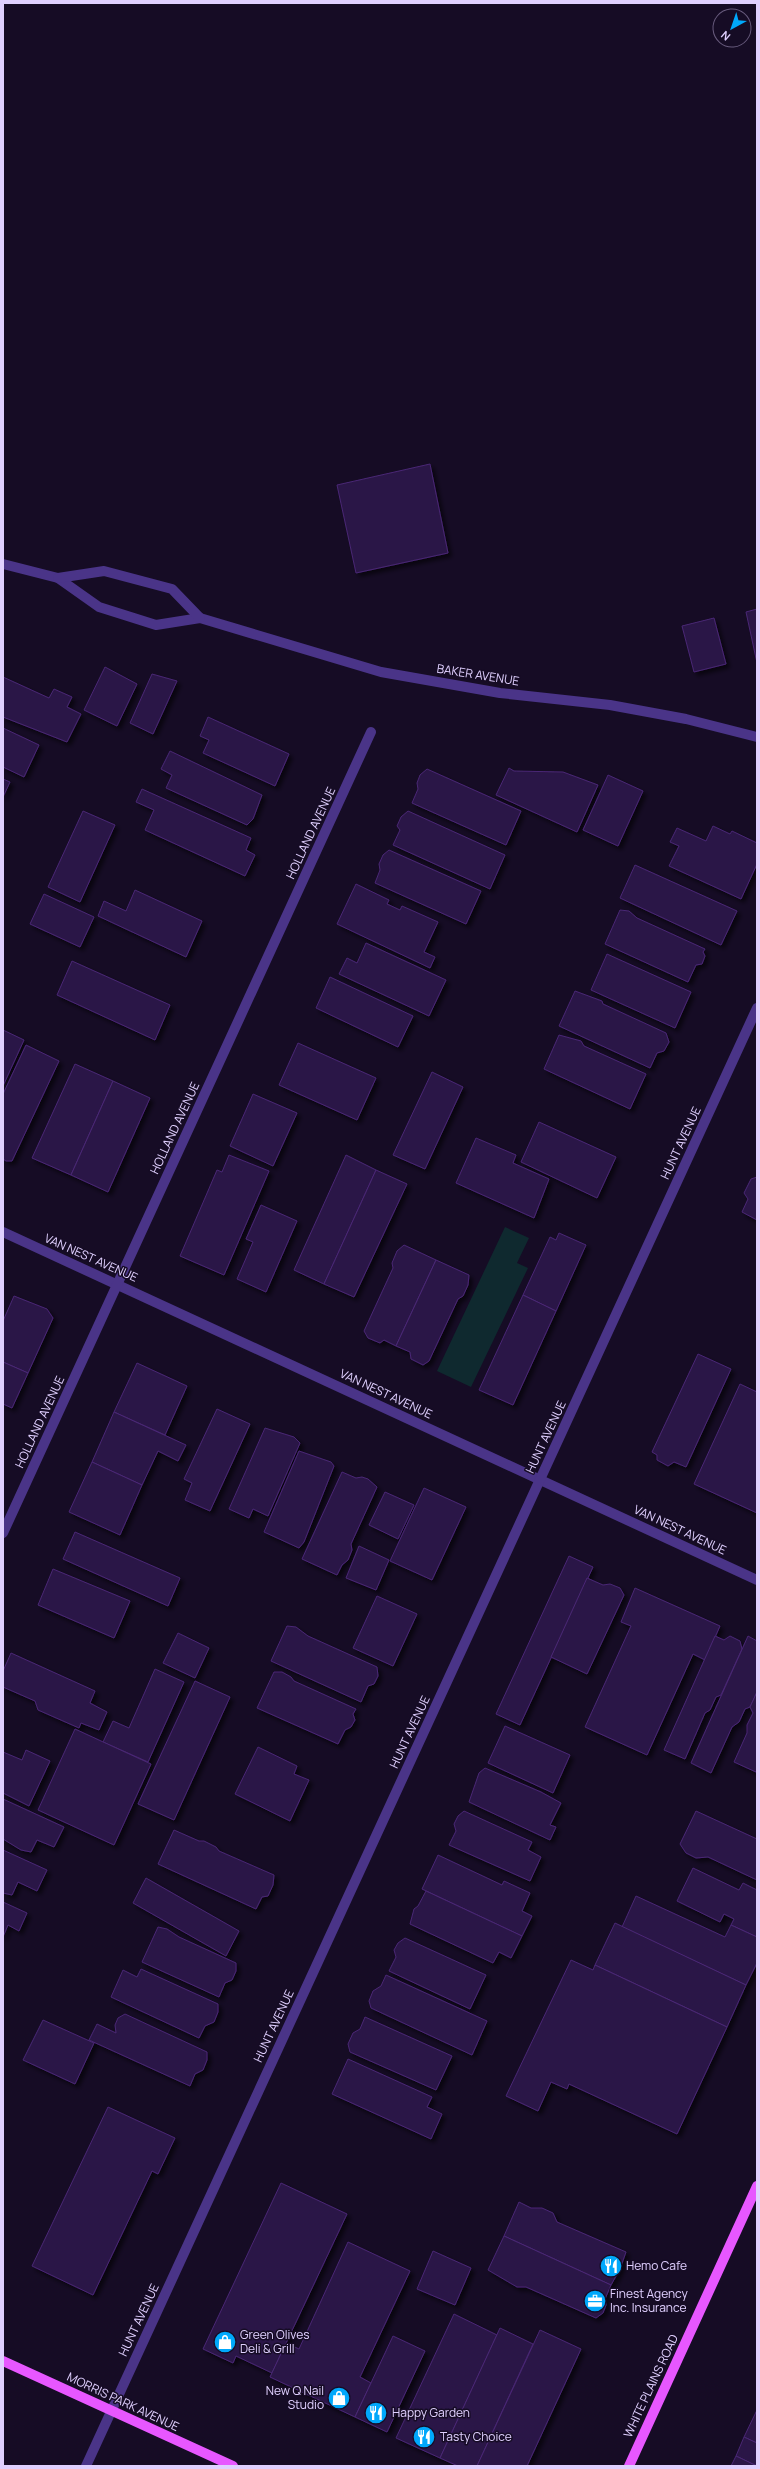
<svg xmlns="http://www.w3.org/2000/svg" width="760" height="2469" viewBox="0 0 760 2469" font-family="Manrope,sans-serif">
<defs>
<filter id="shadow"><feDropShadow dx="3.5" dy="3.5" stdDeviation="2" flood-color="#0009"/></filter>
</defs>
<rect width="100%" height="100%" fill="#160c25"/>
<path fill="#0f292f" d="M505,1227L529,1238L517,1263L528,1268L471,1387L437,1371Z"/>
<g fill="#2c1747" stroke="#492775" filter="url(#shadow)">
<path d="M430,464L448,553L356,573L337,485Z"/>
<path d="M757,609V663L746,612Z"/>
<path d="M714,618L726,664L694,672L682,626Z"/>
<path d="M105,667L137,684L117,726L84,710Z"/>
<path d="M152,674L177,681L153,734L130,723Z"/>
<path d="M3,677L49,698L54,689L72,697L67,707L81,714L67,742L3,717Z"/>
<path d="M208,717L289,754L275,786L203,753L209,740L200,736Z"/>
<path d="M3,728L39,745L24,777L3,767Z"/>
<path d="M170,751L262,795L253,819L247,825L166,788L172,775L161,769Z"/>
<path d="M509,768L514,771L563,772L598,785L577,832L496,795Z"/>
<path d="M427,769L521,811L506,845L412,803L418,789L417,783L420,775Z"/>
<path d="M608,775L643,791L618,846L583,830Z"/>
<path d="M3,779L10,782L3,797Z"/>
<path d="M142,789L251,838L246,850L255,855L245,876L145,830L154,810L136,802Z"/>
<path d="M83,811L115,825L80,902L48,887Z"/>
<path d="M408,811L505,855L490,889L393,845L400,830L397,826L401,817Z"/>
<path d="M713,826L730,834L732,831L757,843V864L741,899L669,866L679,846L670,842L677,828L706,841Z"/>
<path d="M389,850L481,891L466,924L375,883L380,870L379,864L383,855Z"/>
<path d="M635,865L737,911L721,945L620,898Z"/>
<path d="M356,884L389,900L387,904L400,910L402,906L438,922L424,952L435,957L430,968L337,924Z"/>
<path d="M135,890L202,921L186,957L98,916L104,901L126,911Z"/>
<path d="M44,894L94,917L80,947L30,924Z"/>
<path d="M620,910L629,911L637,918L705,949L703,952L705,956L702,964L696,965L688,982L605,944Z"/>
<path d="M366,943L446,980L429,1016L339,974L347,958L357,963Z"/>
<path d="M607,954L691,992L675,1028L591,990Z"/>
<path d="M72,961L170,1005L155,1040L57,995Z"/>
<path d="M330,977L413,1016L398,1047L316,1008Z"/>
<path d="M575,991L602,1001L603,1004L666,1033L669,1042L664,1051L657,1053L650,1068L559,1026Z"/>
<path d="M3,1030L24,1040L3,1086Z"/>
<path d="M559,1035L581,1041L584,1046L646,1074L630,1109L544,1069Z"/>
<path d="M298,1043L376,1078L357,1120L279,1085Z"/>
<path d="M26,1045L59,1061L12,1161H6L3,1159V1094Z"/>
<path d="M75,1064L113,1081L71,1175L32,1158Z"/>
<path d="M432,1072L463,1087L425,1169L393,1155Z"/>
<path d="M113,1081L150,1098L108,1192L71,1175Z"/>
<path d="M253,1094L297,1113L273,1166L230,1146Z"/>
<path d="M539,1122L616,1157L597,1198L521,1162Z"/>
<path d="M476,1138L516,1155L513,1163L549,1179L534,1218L456,1183Z"/>
<path d="M229,1155L269,1171L224,1275L180,1256L217,1170L222,1172Z"/>
<path d="M346,1155L376,1170L324,1284L294,1270Z"/>
<path d="M376,1170L407,1184L354,1297L324,1284Z"/>
<path d="M757,1177V1220L742,1212L748,1199L744,1193L751,1179Z"/>
<path d="M261,1205L297,1221L266,1292L237,1279L253,1242L246,1239Z"/>
<path d="M559,1233L586,1245L556,1311L523,1295L550,1237L556,1240Z"/>
<path d="M404,1245L436,1260L396,1346L384,1340L380,1343L368,1338L364,1331L393,1268L392,1263L397,1251Z"/>
<path d="M436,1260L469,1275L468,1285L463,1296L458,1299L429,1361L423,1365L411,1359L410,1352L396,1346Z"/>
<path d="M523,1295L556,1311L513,1405L479,1390Z"/>
<path d="M14,1296L47,1309L53,1318L28,1373L3,1362V1321Z"/>
<path d="M698,1354L731,1369L686,1467L674,1462L668,1466L657,1460V1455L652,1452Z"/>
<path d="M3,1362L28,1373L12,1408L3,1404Z"/>
<path d="M137,1363L187,1386L165,1435L114,1412Z"/>
<path d="M740,1384L757,1392V1513L694,1484Z"/>
<path d="M217,1409L250,1424L210,1511L185,1500L192,1483L184,1479Z"/>
<path d="M114,1412L186,1445L178,1461L158,1451L142,1485L92,1462Z"/>
<path d="M265,1428L294,1437L300,1443L268,1516L253,1509L249,1518L229,1509Z"/>
<path d="M299,1451L331,1462L334,1466L304,1542L299,1548L264,1532Z"/>
<path d="M92,1462L142,1485L120,1535L69,1512Z"/>
<path d="M342,1472L356,1478L362,1477L368,1479L377,1487L351,1544L352,1550L348,1560L342,1565L337,1575L302,1559Z"/>
<path d="M424,1488L466,1507L432,1580L390,1561Z"/>
<path d="M385,1492L414,1505L398,1539L369,1525Z"/>
<path d="M75,1532L180,1578L168,1606L63,1559Z"/>
<path d="M359,1546L389,1560L376,1590L346,1578Z"/>
<path d="M569,1556L593,1567L520,1725L496,1714Z"/>
<path d="M53,1569L130,1601L114,1638L38,1605Z"/>
<path d="M587,1578L603,1585L610,1584L620,1588L624,1595L587,1674L551,1657Z"/>
<path d="M635,1588L720,1626L705,1660L693,1654L647,1755L585,1727L631,1626L621,1622Z"/>
<path d="M377,1596L417,1614L393,1666L353,1648Z"/>
<path d="M287,1626L296,1627L308,1636L377,1667L378,1676L374,1684L368,1686L361,1702L271,1661Z"/>
<path d="M178,1633L209,1648L195,1678L163,1663Z"/>
<path d="M715,1636L724,1640L730,1636L740,1641L742,1649L721,1695L716,1697L710,1710L705,1713L685,1759L664,1750Z"/>
<path d="M748,1636L757,1641V1692L750,1707L745,1709L739,1722L732,1727L711,1773L691,1763Z"/>
<path d="M11,1653L95,1691L90,1703L107,1712L99,1730L81,1723L79,1728L38,1710L35,1701L3,1687V1671Z"/>
<path d="M155,1669L184,1682L148,1762L103,1742L113,1721L129,1728Z"/>
<path d="M274,1672H282L291,1677L294,1681L356,1709L353,1714L355,1720L351,1727L345,1730L338,1744L257,1708Z"/>
<path d="M195,1681L230,1697L174,1820L138,1804Z"/>
<path d="M757,1692V1769L756,1772L734,1762L747,1733V1725L753,1713L750,1707Z"/>
<path d="M505,1726L570,1755L553,1793L488,1763Z"/>
<path d="M75,1729L151,1764L114,1845L38,1810Z"/>
<path d="M258,1747L297,1766L294,1774L309,1780L290,1821L235,1794Z"/>
<path d="M26,1750L50,1761L29,1806L3,1793V1752L22,1760Z"/>
<path d="M485,1768L541,1792L561,1803L550,1825L556,1827L550,1840L469,1802L479,1773Z"/>
<path d="M3,1799L64,1827L54,1847L37,1840L31,1852L21,1850L3,1839Z"/>
<path d="M464,1811L532,1842L528,1850L541,1857L530,1881L449,1845L456,1831L454,1824L458,1816Z"/>
<path d="M696,1811L757,1839V1880L708,1857L696,1858L686,1853L680,1844Z"/>
<path d="M174,1830L199,1841H204L216,1847L219,1851L274,1875L273,1885L268,1896L262,1897L256,1909L158,1864Z"/>
<path d="M3,1850L47,1870L37,1891L18,1882L12,1895L3,1893Z"/>
<path d="M438,1855L502,1885L504,1881L530,1893L522,1911L532,1916L522,1936L422,1889Z"/>
<path d="M693,1868L739,1890L743,1883L757,1890V1937L731,1925L734,1919L724,1914L720,1922L677,1901Z"/>
<path d="M146,1878L239,1931L226,1956L133,1903Z"/>
<path d="M426,1891L522,1936L511,1958L499,1952L493,1963L410,1924L414,1909L418,1906Z"/>
<path d="M636,1896L725,1937L731,1925L757,1937V1963L746,1985L622,1927Z"/>
<path d="M3,1902L27,1913L19,1931L8,1925L3,1937Z"/>
<path d="M615,1923L746,1985L727,2027L595,1965Z"/>
<path d="M158,1927L167,1929L179,1937L236,1963V1971L232,1980L225,1983L219,1997L142,1962Z"/>
<path d="M405,1938L486,1975L470,2009L389,1971L396,1957L394,1950L398,1943Z"/>
<path d="M571,1960L593,1970L595,1965L727,2027L677,2134L569,2084L567,2089L551,2082L538,2111L506,2096Z"/>
<path d="M141,1969L218,2004V2012L214,2022L205,2026L199,2038L111,1997L123,1970L137,1977Z"/>
<path d="M386,1975L487,2021L472,2055L371,2008L369,2001L373,1991L381,1986Z"/>
<path d="M125,2014L207,2052V2060L203,2070L195,2074L190,2086L89,2040L97,2024L116,2033L115,2025L118,2018Z"/>
<path d="M365,2017L452,2056L436,2090L350,2052L348,2044L353,2033L360,2029Z"/>
<path d="M43,2020L94,2043L75,2084L23,2060Z"/>
<path d="M348,2059L432,2097L427,2107L442,2114L431,2139L332,2094Z"/>
<path d="M108,2107L175,2138L158,2174L152,2171L93,2295L32,2266Z"/>
<path d="M281,2183L347,2214L272,2373L236,2356L233,2363L203,2349Z"/>
<path d="M519,2202L531,2208H542L553,2213L557,2222L626,2252L620,2269L611,2285L504,2236Z"/>
<path d="M504,2236L611,2285L605,2299L606,2305L603,2313L596,2318L526,2287H517L488,2270Z"/>
<path d="M348,2242L410,2271L360,2377L371,2383L355,2417L270,2377L286,2343L299,2349Z"/>
<path d="M433,2251L471,2268L455,2305L417,2289Z"/>
<path d="M454,2314L497,2335L440,2458L396,2438Z"/>
<path d="M500,2328L533,2344L477,2466H458L440,2458Z"/>
<path d="M540,2330L581,2349L527,2466H477Z"/>
<path d="M393,2336L425,2351L387,2432L355,2417Z"/>
<path d="M757,2410V2443L744,2437Z"/>
<path d="M744,2437L757,2443V2466L736,2456Z"/>
<path d="M736,2456L757,2466H731Z"/>
</g>
<g fill="none" stroke-linecap="round" stroke-linejoin="round">
<g stroke="#4a3488" stroke-width="10">
<path d="M3,564L58,578L99,607L156,625L200,618L381,672L500,693L610,705L686,719L757,737"/>
<path d="M58,578L104,571L172,589L200,618"/>
<path d="M3,1232L757,1580"/>
<path d="M3,1533L371,732"/>
<path d="M86,2466L757,1008"/>
</g>
<g stroke="#e757ff" stroke-width="10">
<path d="M3,2361L233,2466"/>
<path d="M629,2466L757,2186"/>
</g>
</g>
<defs>
<g id="restaurant-disc" transform="scale(1.15)"><circle r="9.5" fill="#00a8fb" stroke="#160c25"/><path d="M-5-6h1v4h1v-4h1v4h1v-4h1v5L-1.5 .5V6h-2V.5L-5-1ZM5-6V6H3V1.5H1.5Q1.5-4 5-6Z" fill="#fff"/></g>
<g id="office-disc" transform="scale(1.15)"><circle r="9.5" fill="#00a8fb" stroke="#160c25"/><path d="M-6-3h4V-5.5h4V-3h4V5H-6ZM-1-4.5V-3h2v-1.5ZM-6 0V1H6V0Z" fill="#fff"/></g>
<g id="shop-disc" transform="scale(1.15)"><circle r="9.5" fill="#00a8fb" stroke="#160c25"/><path d="M-5-2.5h2.3a2.7 3.5 0 0 1 5.4 0H5L5.5 6h-11ZM-1.5-2.5h3a1.5 2.3 0 0 0-3 0Z" fill="#fff"/></g>
</defs>
<g fill-rule="evenodd">
<use href="#restaurant-disc" x="611" y="2266"/>
<use href="#office-disc" x="595" y="2301"/>
<use href="#shop-disc" x="225" y="2342"/>
<use href="#shop-disc" x="339" y="2398"/>
<use href="#restaurant-disc" x="376" y="2413"/>
<use href="#restaurant-disc" x="424" y="2437"/>
</g>
<g text-anchor="middle" stroke-width="3" stroke-linejoin="round" paint-order="stroke">
<g font-size="12" fill="#e0d0ff" stroke="#160c25">
<text transform="translate(478 675) rotate(9)" y="4">BAKER AVENUE</text>
<text transform="translate(311 833) rotate(-65)" y="4">HOLLAND AVENUE</text>
<text transform="translate(175 1128) rotate(-65)" y="4">HOLLAND AVENUE</text>
<text transform="translate(681 1143) rotate(-65)" y="4">HUNT AVENUE</text>
<text transform="translate(91 1258) rotate(24)" y="4">VAN NEST AVENUE</text>
<text transform="translate(386 1394) rotate(25)" y="4">VAN NEST AVENUE</text>
<text transform="translate(40 1422) rotate(-65)" y="4">HOLLAND AVENUE</text>
<text transform="translate(546 1437) rotate(-65)" y="4">HUNT AVENUE</text>
<text transform="translate(680 1530) rotate(25)" y="4">VAN NEST AVENUE</text>
<text transform="translate(410 1732) rotate(-65)" y="4">HUNT AVENUE</text>
<text transform="translate(274 2026) rotate(-65)" y="4">HUNT AVENUE</text>
<text transform="translate(139 2320) rotate(-65)" y="4">HUNT AVENUE</text>
<text transform="translate(651 2386) rotate(-65)" y="4">WHITE PLAINS ROAD</text>
<text transform="translate(123 2402) rotate(25)" y="4">MORRIS PARK AVENUE</text>
</g>
<g font-size="12" fill="#e0d0ff" stroke="#160c25" text-anchor="start">
<text x="626" y="2270">Hemo Cafe</text>
<text x="610" y="2298">Finest Agency<tspan x="610" dy="14">Inc. Insurance</tspan></text>
<text x="240" y="2339">Green Olives<tspan x="240" dy="14">Deli &amp; Grill</tspan></text>
<text x="324" y="2395" text-anchor="end">New Q Nail<tspan x="324" dy="14">Studio</tspan></text>
<text x="392" y="2417">Happy Garden</text>
<text x="440" y="2441">Tasty Choice</text>
</g>
</g>
<rect width="760" height="2469" fill="none" stroke="#e0d0ff" stroke-width="8"/>
<g transform="translate(732 28) rotate(220)"><circle r="19" fill="#160c25" stroke="#675a7c"/>
<path d="M0-3L7 15L0 10L-7 15Z" fill="#00a8fb"/>
<text y="-6" font-size="11" font-weight="bold" text-anchor="middle" fill="#e0d0ff">N</text>
</g>
</svg>
